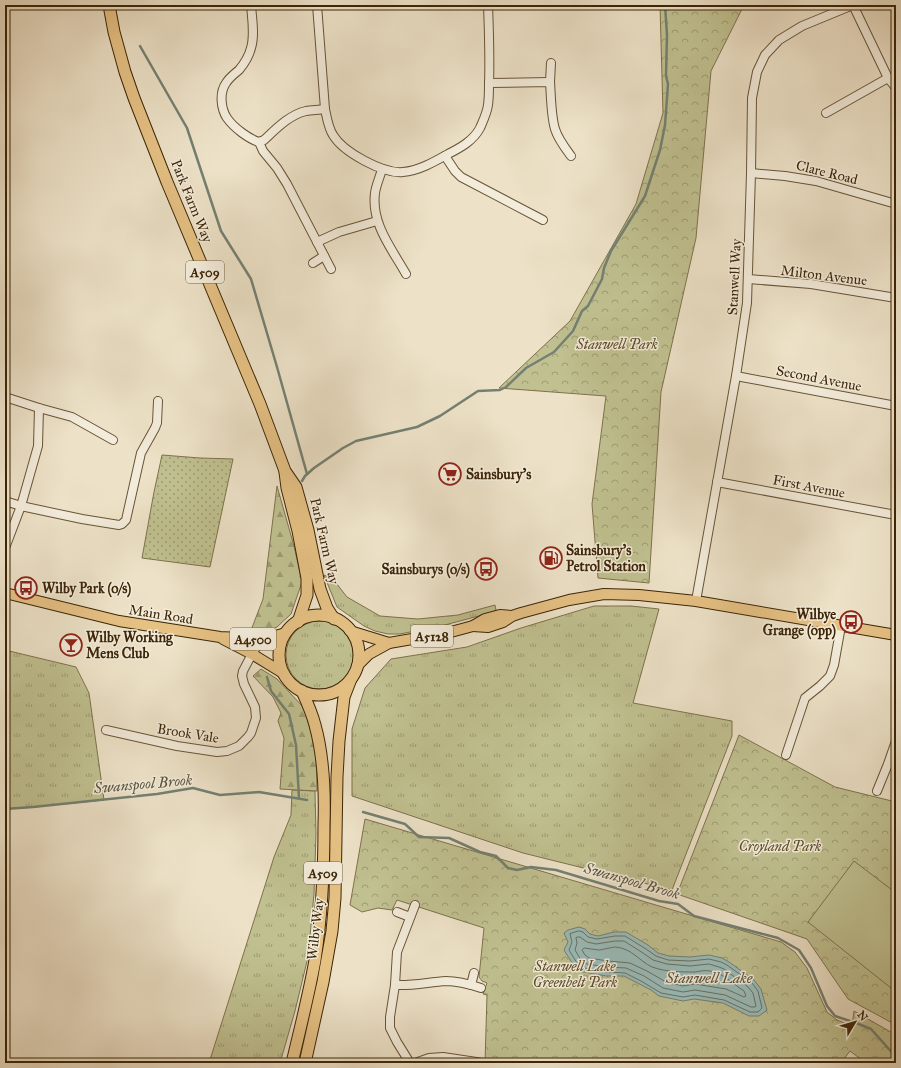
<svg xmlns="http://www.w3.org/2000/svg" width="901" height="1068" viewBox="0 0 901 1068" font-family="'IM FELL Great Primer',serif">
<defs>
<pattern id="grass-tufts" width="24" height="20" patternUnits="userSpaceOnUse"><rect width="24" height="20" fill="#c0c090"/><path d="M3 7l-1-3M5 7V3M7 7l1-3M15 17l-1-3M17 17v-4M19 17l1-3" fill="none" stroke="#9d9c74"/></pattern>
<pattern id="forest-firs" width="22" height="20" patternUnits="userSpaceOnUse"><rect width="22" height="20" fill="#c0c090"/><path d="M5 1l3.5 6h-7zM16 11l3.5 6h-7z" fill="#9d9c74"/></pattern>
<pattern id="park-crowns" width="20" height="18" patternUnits="userSpaceOnUse"><rect width="20" height="18" fill="#c0c090"/><path d="M2 6a3 3 0 1 1 6 0M12 15a3 3 0 1 1 6 0" fill="none" stroke="#9d9c74"/></pattern>
<pattern id="garden-dots" width="8" height="8" patternUnits="userSpaceOnUse"><rect width="8" height="8" fill="#c0c090"/><path d="M2 2h.1M6 6h.1" fill="none" stroke="#9d9c74" stroke-width="1.8" stroke-linecap="round"/></pattern>
</defs>
<rect width="100%" height="100%" fill="#ede2c8"/>
<filter id="stains"><feTurbulence type="fractalNoise" baseFrequency=".005" numOctaves="4"/><feColorMatrix values="0 0 0 0 .2 0 0 0 0 .09 0 0 0 0 .02 0 0 0 .5 -.17"/></filter>
<radialGradient id="worn" r=".72"><stop offset=".6" stop-color="#630" stop-opacity="0"/><stop offset="1" stop-color="#630" stop-opacity=".3"/></radialGradient>
<g fill="url(#grass-tufts)" stroke="#7e724c">
<path d="M324,575L333,579L347,597L380,616L418,619L458,615L495,605L496,610L490,613L441,626L400,634H388L375,631L364,626L337,607Z"/>
<path d="M594,606H631L659,609L633,703L732,721V736L672,890L523,853L352,796V729L365,688L391,659L467,647L521,628Z"/>
<circle cx="320" cy="655" r="34"/>
<path d="M5,650L76,667L89,693L104,800L33,807L5,809Z"/>
<path d="M292,790L315,791L316,834L314,894L308,957L295,1011L280,1063H209L274,857L291,815Z"/>
</g>
<g fill="url(#forest-firs)" stroke="#7e724c">
<path d="M277,486L294,546L302,582L291,614L277,627L262,633H250L263,599Z"/>
<path d="M261,669L277,679L304,708L316,749L317,791L280,789L284,738L278,721L281,713L273,697L253,676Z"/>
</g>
<g fill="url(#park-crowns)" stroke="#7e724c">
<path d="M660,5H744L711,71L696,238L661,392L649,583L598,578L592,504L606,396L499,388L570,321L636,204L663,113Z"/>
<path d="M739,735L835,787L896,802V1025L848,999L807,939L677,894Z"/>
<path d="M365,819L781,942L795,952L807,968L827,1012L837,1020L852,1026L854,1011L896,1035V1063H866L850,1051L841,1063H485L487,995L483,994L487,983L482,981L479,977L484,928L397,900L392,910L378,908L362,912L350,905Z"/>
</g>
<path fill="url(#garden-dots)" stroke="#7e724c" d="M162,455L200,458L233,459L210,567L142,558L154,492Z"/>
<path fill="#c0c090" stroke="#7e724c" d="M854,861L896,893V992L808,922Z"/>
<path fill="#9abdbb" stroke="#748073" d="M579,927L585,929L590,934L598,936L614,932H626L648,945L658,953L669,956L690,957L709,955L722,958L729,962L754,980L761,989L767,1010L759,1016H749L723,1003L694,999L683,1001L659,996L651,990L624,976H606L583,972L574,966L564,950L568,942L564,933L568,930Z"/>
<g fill="none" stroke-linecap="round" stroke-linejoin="round">
<g stroke="#6b7161" stroke-width="1">
<path d="M579,931L583,932L588,937L597,939L615,936H625L646,949L656,956L668,960L690,961L709,959L721,962L727,965L752,983L758,991L762,1008L758,1012H750L724,1000L695,995L683,997L661,993L641,981L625,973L607,972L584,968L577,963L569,950L572,942L570,934Z"/>
<path d="M578,937H580L587,942L596,944L615,941H624L643,953L653,960L667,964L690,966L709,964L719,967L724,969L748,987L753,993L756,1006L755,1007H751L725,995L695,990L683,992L663,988L644,976L626,968L607,967L587,964L581,960L575,950L577,943L576,938Z"/>
<path d="M615,947C632,948 639,961 652,967C666,972 681,972 695,972C700,971 706,970 710,971C723,973 733,984 744,991L746,996L744,997L726,989L695,984L683,986L666,982L647,971L630,963L608,961L589,958L585,955L582,950L584,948L599,950Z"/>
</g>
<g stroke="#748073" stroke-width="2.5">
<path d="M140,46L187,128L221,231L251,279L277,367L307,474"/>
<path d="M302,481L305,476L314,468L343,448L356,441L417,427L440,416L478,391L500,390L506,387L526,368L554,352L573,331L582,311L588,306L602,279L604,268L611,251L645,196L660,150L665,125L668,84L666,76L667,35L665,5"/>
<path d="M267,677L271,691L289,714L296,745L299,798"/>
<path d="M5,809L33,807L157,794L193,788L220,795L259,792L307,800"/>
<path d="M363,812L405,824L419,837L449,838L480,852L496,856L508,868L517,870L531,867L556,870L659,901L678,904L694,916L778,938L799,950L811,968L827,1006L835,1016L856,1023L871,1029L896,1057"/>
</g>
<g stroke="#685437" stroke-width="10">
<g id="minor">
<path d="M251,5C252,19 255,35 251,48C249,56 244,64 239,70C234,74 229,78 226,83C219,93 221,109 227,118C234,128 249,139 259,142L264,140C276,129 289,115 306,111C312,110 319,110 325,109"/>
<path d="M317,5L325,109C327,118 328,127 333,135C343,152 383,174 403,172C418,171 434,162 448,154C460,148 473,141 480,128C483,121 487,113 488,105C489,98 489,91 489,84C490,58 489,31 488,5"/>
<path d="M853,5L888,78L896,88"/>
<path d="M550,82L551,63"/>
<path d="M489,83L550,82C551,95 551,116 555,129C558,139 565,148 571,156"/>
<path d="M826,113L888,78"/>
<path d="M259,142L263,151L277,168L287,184L331,269"/>
<path d="M445,156L455,171L461,177L543,220"/>
<path d="M382,169C380,177 376,185 375,193C371,224 392,249 406,274"/>
<path d="M751,173L785,176L816,181L896,204"/>
<path d="M317,242L339,232L377,221"/>
<path d="M313,263L324,256"/>
<path d="M748,279L811,284L896,298"/>
<path d="M736,376L896,406"/>
<path d="M5,397L39,408L72,417L113,440"/>
<path d="M39,408L38,446L21,506L82,519L119,525L122,524L126,520L141,453L155,428L157,423L158,401"/>
<path d="M717,482L896,515"/>
<path d="M5,501L21,506L5,548"/>
<path d="M696,601L736,376L747,303L751,173L752,98L757,72L765,55L779,40L802,26L853,5"/>
<path d="M106,730L177,746L217,752L227,751L239,746L248,737L251,733L256,718L255,707L244,684L242,676L243,671L254,650L264,639"/>
<path d="M786,755L805,698L820,686L830,676L834,665L841,626"/>
<path d="M877,791L888,764L896,741"/>
<path d="M397,912L410,917"/>
<path d="M395,985C413,986 429,982 446,981C458,981 469,984 481,988"/>
<path d="M471,985L474,973"/>
<path d="M410,1063L397,1042L390,1028V1017L395,985L397,952L415,905"/>
<path d="M415,1063L429,1058L443,1057L483,1063"/>
</g>
</g>
<g stroke="#3c2507" stroke-width="12">
<g id="major">
<path d="M5,593L119,621L220,637L264,639L286,633"/>
<path d="M473,626L488,627L503,622L512,616L521,613L569,600L604,594L639,595L696,601L896,635"/>
<path d="M350,631L389,643"/>
<path d="M223,639L252,654L283,673"/>
<path d="M357,666L369,654L389,643L447,633L473,626L485,619L500,615L512,616"/>
</g>
</g>
<g stroke="#3c2507" stroke-width="13">
<g id="highway">
<path d="M109,5L114,32L125,72L134,98L167,182L260,404L285,471L296,487L308,530L320,589L327,608L334,619"/>
<path d="M285,472L287,488L298,531L307,578V595L298,622"/>
<circle cx="319" cy="655" r="40"/>
<path d="M292,1063C300,1029 309,994 315,960C322,915 324,869 324,824C325,793 323,754 315,725C312,713 307,702 302,691"/>
<path d="M305,1063L323,982L332,931L335,898L337,777L339,741L344,697L351,679"/>
</g>
</g>
<use href="#minor" stroke="#f3ecdb" stroke-width="8"/>
<use href="#major" stroke="#e6c184" stroke-width="10"/>
<use href="#highway" stroke="#e6c184" stroke-width="11"/>
</g>
<defs>
<g id="supermarket-ring" transform="scale(1.15)"><circle r="9.5" fill="#f3ecdb" stroke="#8f2418" stroke-width="1.5"/><path d="M-6-5.5h2.5l.6 2H6L4.5 2H-2.5L-4.4-4H-6ZM-1.5 3.2a1.3 1.3 0 1 0 .1 0ZM3 3.2a1.3 1.3 0 1 0 .1 0Z" fill="#8f2418"/></g>
<g id="fuel-ring" transform="scale(1.15)"><circle r="9.5" fill="#f3ecdb" stroke="#8f2418" stroke-width="1.5"/><path d="M-5.5-6h7V0h2V4h1.3V-2.5L3-4.5l.8-.8L6-3V5H2.5V1h-1V6h-7ZM-4.2-4.7v3.2H.2V-4.7Z" fill="#8f2418"/></g>
<g id="bus-ring" transform="scale(1.15)"><circle r="9.5" fill="#f3ecdb" stroke="#8f2418" stroke-width="1.5"/><path d="M-5-6H5V4H4V6H2V4H-2V6H-4V4H-5ZM-3.5-4V0h7V-4ZM-3.5 1.2v1.5H-2V1.2ZM2 1.2v1.5H3.5V1.2Z" fill="#8f2418"/></g>
<g id="bar-ring" transform="scale(1.15)"><circle r="9.5" fill="#f3ecdb" stroke="#8f2418" stroke-width="1.5"/><path d="M-6-5H6L.8 .8V4.5H3.5V6h-7V4.5H-.8V.8Z" fill="#8f2418"/></g>
</defs>
<g fill-rule="evenodd">
<use href="#supermarket-ring" x="450" y="474"/>
<use href="#fuel-ring" x="551" y="558"/>
<use href="#bus-ring" x="486" y="569"/>
<use href="#bus-ring" x="26" y="588"/>
<use href="#bus-ring" x="851" y="622"/>
<use href="#bar-ring" x="71" y="645"/>
</g>
<g text-anchor="middle" stroke-width="3" stroke-linejoin="round" paint-order="stroke">
<g fill="#f3ecdb" stroke="#736147" stroke-width="1">
<rect x="186" y="261" width="38" height="22" rx="3"/>
<rect x="411" y="625" width="42" height="22" rx="3"/>
<rect x="230" y="628" width="46" height="22" rx="3"/>
<rect x="304" y="862" width="38" height="22" rx="3"/>
</g>
<g font-size="13" font-weight="bold" fill="#3c2507">
<text x="205" y="277">A509</text>
<text x="432" y="641">A5128</text>
<text x="253" y="644">A4500</text>
<text x="323" y="878">A509</text>
</g>
<g font-size="14" fill="#3c2507" stroke="#f3ecdb">
<text transform="translate(827 172) rotate(14)" y="5">Clare Road</text>
<text transform="translate(192 201) rotate(68)" y="5">Park Farm Way</text>
<text transform="translate(824 275) rotate(7)" y="5">Milton Avenue</text>
<text transform="translate(734 277) rotate(-87)" y="5">Stanwell Way</text>
<text transform="translate(819 378) rotate(11)" y="5">Second Avenue</text>
<text transform="translate(809 486) rotate(11)" y="5">First Avenue</text>
<text transform="translate(325 541) rotate(77)" y="5">Park Farm Way</text>
<text transform="translate(161 614) rotate(9)" y="5">Main Road</text>
<text transform="translate(188 733) rotate(9)" y="5">Brook Vale</text>
<text transform="translate(315 929) rotate(-83)" y="5">Wilby Way</text>
</g>
<g font-size="14" font-style="italic" fill="#5d4c29" stroke="#f3ecdb">
<text x="617" y="349">Stanwell Park</text>
<text x="780" y="851">Croyland Park</text>
<text x="575" y="971">Stanwell Lake<tspan x="575" dy="16">Greenbelt Park</tspan></text>
</g>
<g font-size="14" font-weight="bold" fill="#3c2507" stroke="#f3ecdb" text-anchor="start">
<text x="466" y="479">Sainsbury's</text>
<text x="566" y="555">Sainsbury's<tspan x="566" dy="16">Petrol Station</tspan></text>
<text x="470" y="574" text-anchor="end">Sainsburys (o/s)</text>
<text x="42" y="593">Wilby Park (o/s)</text>
<text x="836" y="619" text-anchor="end">Wilbye<tspan x="836" dy="16">Grange (opp)</tspan></text>
<text x="86" y="642">Wilby Working<tspan x="86" dy="16">Mens Club</tspan></text>
</g>
<g font-size="15" font-style="italic" fill="#58533d" stroke="#f3ecdb">
<text transform="translate(143 784) rotate(-5)" y="5">Swanspool Brook</text>
<text transform="translate(632 881) rotate(16)" y="5">Swanspool Brook</text>
<text x="709" y="983">Stanwell Lake</text>
</g>
</g>
<rect width="901" height="1068" fill="none" stroke="#ede2c8" stroke-width="20"/>
<rect x="6" y="6" width="889" height="1056" fill="none" stroke="#3c2507" stroke-width="2"/>
<rect x="10" y="10" width="881" height="1048" fill="none" stroke="#3c2507"/>
<g transform="translate(855 1022) rotate(52)" stroke="#f3ecdb" stroke-width="3" paint-order="stroke">
<path d="M0-3L7 15L0 10L-7 15Z" fill="#3c2507"/>
<text y="-6" font-size="11" font-weight="bold" text-anchor="middle" fill="#3c2507">N</text>
</g>
<rect width="100%" height="100%" filter="url(#stains)"/>
<rect width="100%" height="100%" fill="url(#worn)"/>
</svg>
